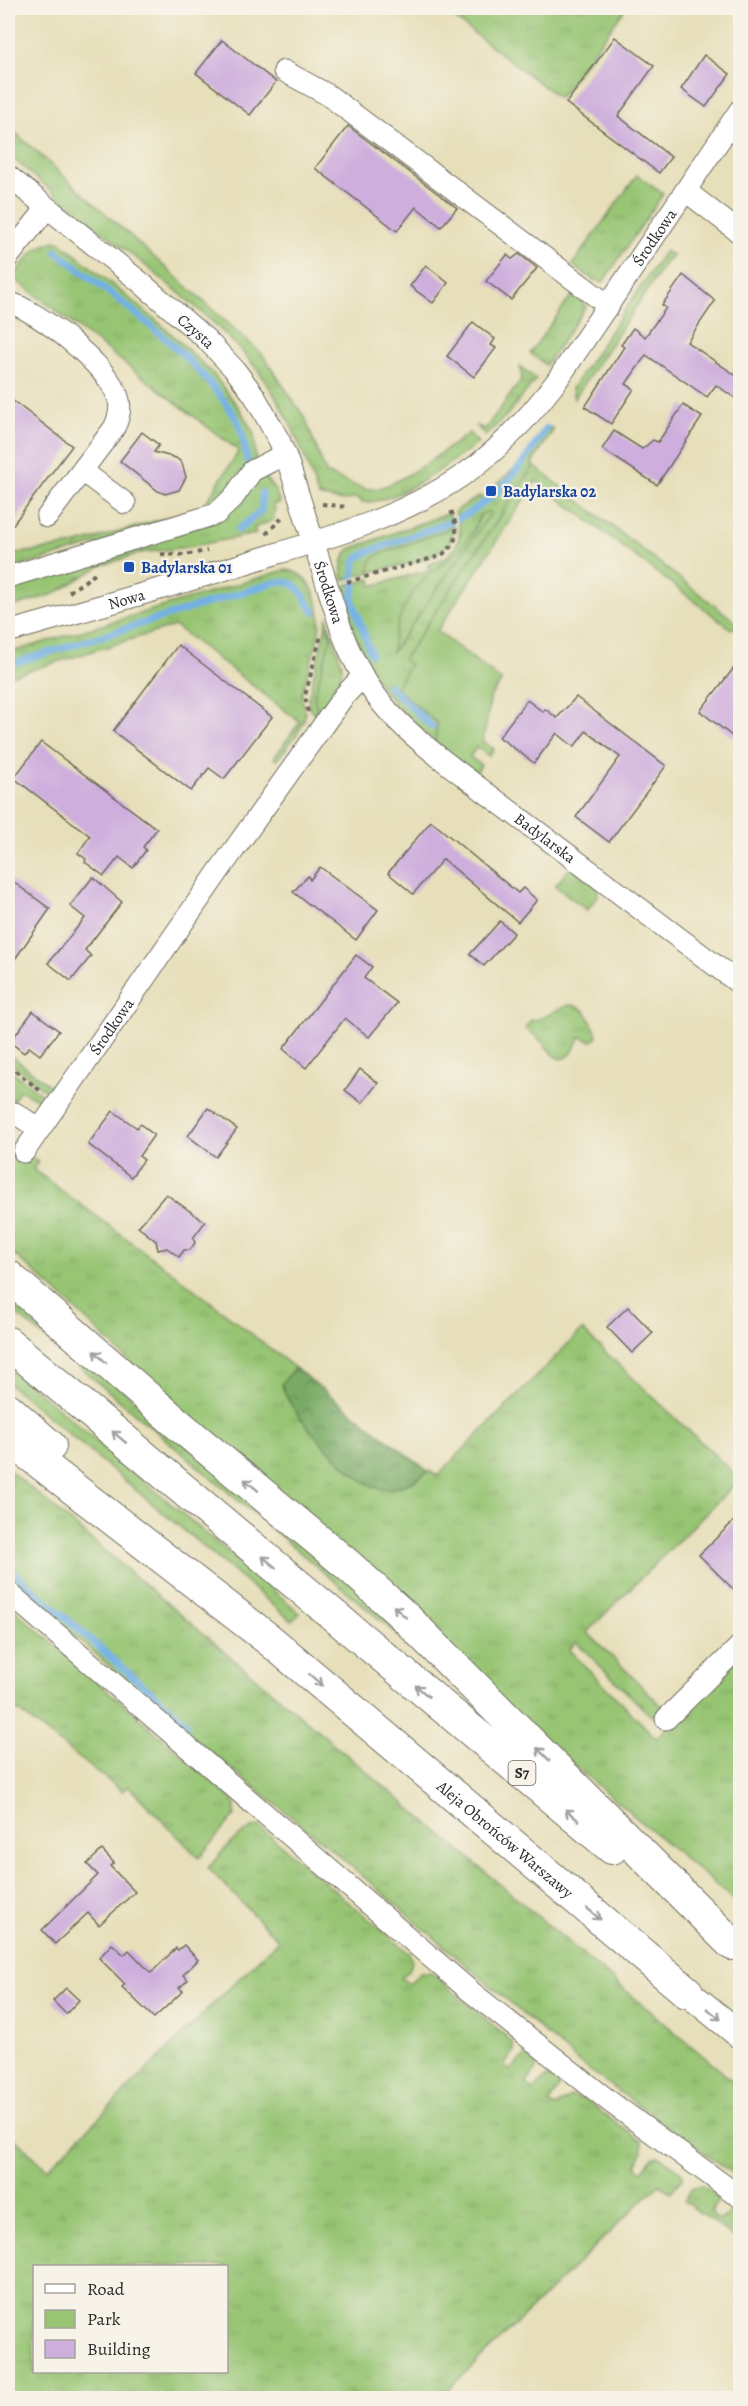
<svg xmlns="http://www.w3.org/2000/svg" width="748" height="2406" viewBox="0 0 748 2406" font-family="Alegreya,serif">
<defs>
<pattern id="grass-tufts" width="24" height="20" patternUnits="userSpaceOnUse" patternTransform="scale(1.5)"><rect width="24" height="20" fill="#97c573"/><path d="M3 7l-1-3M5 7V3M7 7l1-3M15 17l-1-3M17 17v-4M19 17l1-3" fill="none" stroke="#82a964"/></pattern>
<pattern id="forest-crowns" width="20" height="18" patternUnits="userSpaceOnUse" patternTransform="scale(1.5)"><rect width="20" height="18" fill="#79aa65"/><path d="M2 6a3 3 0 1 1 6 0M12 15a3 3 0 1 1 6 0" fill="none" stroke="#638b53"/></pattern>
</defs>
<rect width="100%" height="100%" fill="#f7f3e8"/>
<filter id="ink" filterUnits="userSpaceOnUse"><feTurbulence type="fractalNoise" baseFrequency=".0167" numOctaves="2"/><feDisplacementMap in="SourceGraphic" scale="12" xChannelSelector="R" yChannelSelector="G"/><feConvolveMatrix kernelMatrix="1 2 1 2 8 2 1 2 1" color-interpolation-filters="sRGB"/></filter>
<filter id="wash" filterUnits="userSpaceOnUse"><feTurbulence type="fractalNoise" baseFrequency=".008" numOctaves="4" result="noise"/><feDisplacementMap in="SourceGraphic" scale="24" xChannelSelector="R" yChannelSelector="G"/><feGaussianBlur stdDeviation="1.35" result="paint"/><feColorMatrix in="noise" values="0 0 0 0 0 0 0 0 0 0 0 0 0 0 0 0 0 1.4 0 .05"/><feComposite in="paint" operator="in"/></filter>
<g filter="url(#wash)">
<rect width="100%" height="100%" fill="#e7dfba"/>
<g fill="url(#grass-tufts)" stroke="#61784f" stroke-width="1.5" fill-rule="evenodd">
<path d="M441,8H626L559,98Z"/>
<path d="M8,126L262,354L305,418L326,473C339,478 357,489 371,489C394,490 449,447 469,433L478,443C450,463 396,505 361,502L360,499L354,498L343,501L318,496C305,453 288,413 262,376C231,334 190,302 150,269C102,231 53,194 8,154Z"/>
<path d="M637,175L663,194L603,282L594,280L572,265Z"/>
<path d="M59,241L163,326L213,374L240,409L254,434L256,460L244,470L220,502L202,513L8,570V555L74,545L203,507L239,451L12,277C26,261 36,242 59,241Z"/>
<path d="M665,251L674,256L668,259L574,399L572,388Z"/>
<path d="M575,291L586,307L546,365L530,353Z"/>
<path d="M520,366L536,379L507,415L485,436L477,426L485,429L522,379Z"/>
<path d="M545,426L554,429L532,463L534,466L403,660L410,664L396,688L437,723L435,743C419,728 403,713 388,696C363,665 351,627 339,589L345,588V585L371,579L372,586L429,570L428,565C457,555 466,539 455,511L480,496L484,500L500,488L497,484L522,462ZM490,513L393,651L399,620L423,580L463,547L471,535L480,515Z"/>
<path d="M264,476L276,492L280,503L274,505L275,512L273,520L254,528L256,534L188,547L140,553L100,566L54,594L8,608V582L207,524L250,483Z"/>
<path d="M449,513L454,527L432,536L369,569L370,572L343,580C340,568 341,559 350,549Z"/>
<path d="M285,570C309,571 318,597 320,618C321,637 307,673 302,692C301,700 305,708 305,715C303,731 286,748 277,760L274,758L300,722L175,626L8,677V653Z"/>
<path d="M327,617L342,665C342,684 329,698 319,714L314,705V696L331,636L326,625Z"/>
<path d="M571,867L597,886L598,896L587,910L555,886Z"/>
<path d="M571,1005C584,1007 587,1013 592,1024C595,1031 598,1031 596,1039L592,1041L580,1037C576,1042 575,1049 571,1054C557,1067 549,1048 540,1040C536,1036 530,1032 525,1028L531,1020C546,1020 556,1007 571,1005Z"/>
<path d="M8,1053L50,1086L53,1083L57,1087L51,1095L8,1061Z"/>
<path d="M8,1068L46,1098L37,1099L20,1090L8,1108Z"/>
<path d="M8,1140L38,1162L33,1169L185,1282L295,1368L281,1384L289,1401L307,1426L337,1458L361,1479L412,1483L429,1471L437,1476L582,1330L740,1479L587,1632L662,1706L658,1718L649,1714L576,1642L569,1650L656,1738L740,1656V1905L576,1767L169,1399L58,1293L8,1249Z"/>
<path d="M8,1293L405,1628L435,1666L8,1307Z"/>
<path d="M8,1366L300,1613L292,1621L8,1383Z"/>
<path d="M8,1469L740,2087V2179L581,2064L328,1846L183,1730L8,1578Z"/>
<path d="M10,1606L229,1796L235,1805V1815L199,1858L128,1786L122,1791L8,1703V1609Z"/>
<path d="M258,1826L409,1953L412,1962L409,1970L401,1978L409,1984L420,1972H431L513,2043L514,2051L504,2066L510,2070L526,2056L533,2057L537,2062L536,2069L526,2084L533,2090L547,2077L552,2076L558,2080L559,2086L549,2103L555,2107L572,2096L585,2100L642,2142V2152L636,2166L642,2171L653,2157L660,2156L682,2173L683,2177L671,2192L659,2184L440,2398H8V2133L47,2169L278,1940L208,1868C222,1852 238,1832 258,1826ZM226,2266V2372H34V2266Z"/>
<path d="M700,2185L712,2192L719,2200L711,2211L715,2218L721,2220L729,2213L736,2210L740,2214V2242L684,2201L692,2188Z"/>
</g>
<path fill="url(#forest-crowns)" stroke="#526a48" stroke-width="1.5" d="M295,1368L428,1471H429C415,1480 400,1490 382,1489C359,1488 300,1422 289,1401C286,1396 284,1390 281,1384Z"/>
<g fill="#97c573" stroke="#61784f" stroke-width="1.5">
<path d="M534,466L740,625L731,629L536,481L437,631L502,681L491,695L483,742L494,749L489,756L476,747L470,757L481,765L476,773L435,743L437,723L396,688L410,664L403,660Z"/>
<path d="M489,511L491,513L392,652C394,623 407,594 430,574C453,554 470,546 480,515Z"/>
<path d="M454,527C455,561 395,566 370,572V562L377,555Z"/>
<path d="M326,625L331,636L314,696L318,716L310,709L308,699Z"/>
</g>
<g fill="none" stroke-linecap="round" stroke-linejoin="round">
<g stroke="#72b0e5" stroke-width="7">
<path d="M56,251C118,300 195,352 237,420C243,432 245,447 247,460"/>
<path d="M459,518C498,499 524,465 546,428"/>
<path d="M238,530L261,511L262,493"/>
<path d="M353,576L356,559L368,552L450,522"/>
<path d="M355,585L352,599L371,654"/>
<path d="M8,665L276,582C301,580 302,596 314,612"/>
<path d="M388,685L432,727"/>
<path d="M8,1568L187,1724"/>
</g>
</g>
<g id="blocks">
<g fill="#ceaedd">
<path d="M615,37L654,66L618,116L671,157L659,173L566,103Z"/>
<path d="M222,40L276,82L250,115L196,73Z"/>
<path d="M704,55L730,74L706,107L681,89Z"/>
<path d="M348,126L457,208L441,227L416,207L397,231L315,168Z"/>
<path d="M519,254L537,268L511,300L486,281L507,255L512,259Z"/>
<path d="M426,265L448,283L433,303L410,286Z"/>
<path d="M683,275L715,301L687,342L741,379V402L716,385L707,397L646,355L626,384L634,389L611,424L585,407L624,347L621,345L633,328L645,337L666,308L662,305Z"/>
<path d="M473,322L495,339L491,345L496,348L474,377L447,356Z"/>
<path d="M8,397L72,446L8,531Z"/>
<path d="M683,405L702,417L657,485L602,449L614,431L642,449L653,440L658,442Z"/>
<path d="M142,432L159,445L154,452L176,458L182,463L186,477L179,490L165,494L158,491L120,461Z"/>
<path d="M178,645L272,717L224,779L209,768L191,791L113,731Z"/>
<path d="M741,659V743L700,711Z"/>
<path d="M576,697L666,766L609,842L576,817L620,757L586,731L574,747L557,733L534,763L499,737L527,700L543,712L545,709L557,718Z"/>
<path d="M41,742L157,829L143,847L146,850L133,868L119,857L104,876L85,862L86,859L78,853L90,836L14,778Z"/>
<path d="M431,821L518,893L523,888L537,900L518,922L443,859L413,894L388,873Z"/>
<path d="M320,867L378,910L356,940L293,892L308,876L310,880Z"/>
<path d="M93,877L122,902L85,950L91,956L71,981L48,963L85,918L70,906Z"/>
<path d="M8,878L50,909L8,969Z"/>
<path d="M500,921L514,933L484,966L470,954Z"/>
<path d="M356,955L372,967L364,978L397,1003L369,1037L345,1018L306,1068L283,1049Z"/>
<path d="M33,1011L59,1031L40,1055L29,1047L24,1053L10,1042Z"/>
<path d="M360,1069L378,1083L362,1103L345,1090Z"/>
<path d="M208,1108L237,1129L216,1157L188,1136Z"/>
<path d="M113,1111L137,1128L140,1124L154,1135L139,1156L144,1160L131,1177L88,1144Z"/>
<path d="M166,1194L205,1222L193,1238L195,1243L190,1250H184L179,1257L167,1248L158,1250L156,1241L138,1227Z"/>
<path d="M628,1307L653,1333L632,1353L607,1327Z"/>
<path d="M741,1514V1597L699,1555Z"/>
<path d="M102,1850L114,1863L110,1866L135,1892L99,1925L88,1913L55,1944L42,1930L98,1875L87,1864Z"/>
<path d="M112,1944L124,1955L129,1950L151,1973L176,1948L178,1950L184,1945L198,1960L183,1975L188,1980L179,1988L183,1991L154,2018L122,1987L125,1984L99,1958Z"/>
<path d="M66,1988L79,2000L66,2014L53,2001Z"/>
</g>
</g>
</g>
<g filter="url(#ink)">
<use href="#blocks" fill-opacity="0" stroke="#6d6a5d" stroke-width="1.5"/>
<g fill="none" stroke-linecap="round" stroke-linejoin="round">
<g stroke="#6d6a5d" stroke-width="23">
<g id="minor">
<path d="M284,71L328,95L609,306"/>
<path id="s1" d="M8,176L139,281L206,339L235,370L254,395L280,442L289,465L343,635C368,699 400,727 453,768L740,984"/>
<path d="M686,191L740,233"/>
<path d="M8,257L47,208"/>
<path d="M8,302C39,311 107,365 118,397C122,408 119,418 114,428L47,517"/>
<path d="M82,471L125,503"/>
<path d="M8,577L216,514L233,498L252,471L285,454"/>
<path id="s2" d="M8,632C92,608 178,585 262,558C332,537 402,517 463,475C500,450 530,416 556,382L740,110"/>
<path d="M15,1113L39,1129"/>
<path id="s3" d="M24,1152L221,868L344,696L362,677"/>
<path d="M8,1592L470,1991L609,2101L740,2197"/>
<path d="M666,1719L740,1646"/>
</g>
</g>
<g stroke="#6d6a5d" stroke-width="29">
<path id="major" d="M687,1992L740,2035"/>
</g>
<g stroke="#6d6a5d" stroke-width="34">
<g id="highway">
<path d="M8,1276L179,1425L349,1566L406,1618L732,1944"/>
<path d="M8,1343L612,1848"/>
<path d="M8,1409L50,1446"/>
<path id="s4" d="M8,1438L272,1642L687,1992"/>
</g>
</g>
<g stroke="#6d6a5d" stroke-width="4" stroke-dasharray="4.5 4.5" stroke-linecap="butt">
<path d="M322,504L347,507"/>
<path d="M266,534L284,516"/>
<path d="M161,554L184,555L207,551"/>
<path d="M347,582L440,556C460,543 459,529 450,508"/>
<path d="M69,592L95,574"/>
<path d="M308,712L305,696L321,635"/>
<path d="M8,1065L42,1092"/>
</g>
<use href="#minor" stroke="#fff" stroke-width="21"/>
<use href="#major" stroke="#fff" stroke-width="27"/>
<use href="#highway" stroke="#fff" stroke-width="32"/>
</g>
<defs><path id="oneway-shaft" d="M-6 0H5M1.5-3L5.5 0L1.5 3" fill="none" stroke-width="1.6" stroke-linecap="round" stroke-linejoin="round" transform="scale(1.5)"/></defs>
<g stroke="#a0a0a0">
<use href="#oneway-shaft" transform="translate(100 1357) rotate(-138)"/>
<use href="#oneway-shaft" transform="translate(119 1437) rotate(-140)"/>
<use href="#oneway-shaft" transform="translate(251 1485) rotate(-141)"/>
<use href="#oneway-shaft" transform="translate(269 1562) rotate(-140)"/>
<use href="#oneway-shaft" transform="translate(400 1612) rotate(-138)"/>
<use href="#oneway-shaft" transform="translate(316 1680) rotate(41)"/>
<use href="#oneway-shaft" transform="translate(422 1691) rotate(-140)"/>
<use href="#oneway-shaft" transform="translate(543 1754) rotate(-135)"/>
<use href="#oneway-shaft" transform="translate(572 1815) rotate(-140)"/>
<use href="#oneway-shaft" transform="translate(594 1914) rotate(40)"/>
<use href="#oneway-shaft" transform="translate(714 2014) rotate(39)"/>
</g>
</g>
<g fill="#1a4fb4" stroke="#f7f3e8" stroke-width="2">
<rect x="485" y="485" width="12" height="12" rx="3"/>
<rect x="123" y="561" width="12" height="12" rx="3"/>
</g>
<g text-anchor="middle" stroke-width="4.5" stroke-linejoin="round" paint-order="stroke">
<rect fill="#f7f3e8" stroke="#686764" stroke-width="1.5" x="508.5" y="1761" width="27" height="24" rx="4.5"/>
<g font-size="15" font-weight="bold" fill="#2b2b2b">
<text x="522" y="1778">S7</text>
</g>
<g font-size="16" fill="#2b2b2b" stroke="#f7f3e8">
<text dy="6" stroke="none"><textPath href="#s2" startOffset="790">Środkowa</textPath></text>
<text dy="6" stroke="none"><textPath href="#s1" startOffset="244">Czysta</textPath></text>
<text dy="6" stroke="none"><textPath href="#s1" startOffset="542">Środkowa</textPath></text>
<text dy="6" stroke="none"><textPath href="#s2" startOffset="123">Nowa</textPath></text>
<text dy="6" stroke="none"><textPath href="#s1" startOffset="878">Badylarska</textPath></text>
<text dy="6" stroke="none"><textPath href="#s3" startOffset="153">Środkowa</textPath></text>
<text dy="6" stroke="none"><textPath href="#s4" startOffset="639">Aleja Obrońców Warszawy</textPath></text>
</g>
<g font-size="16" font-weight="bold" fill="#164399" stroke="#f7f3e8" text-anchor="start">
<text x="503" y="497">Badylarska 02</text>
<text x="141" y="573">Badylarska 01</text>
</g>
</g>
<rect width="748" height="2406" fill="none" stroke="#f7f3e8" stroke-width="30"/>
<rect x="33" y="2265" width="195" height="108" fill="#f7f3e8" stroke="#a5a39c" stroke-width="1.5"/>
<rect x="45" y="2284" width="30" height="9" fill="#ffffff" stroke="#a5a39c" stroke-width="1.5"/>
<text x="87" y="2295" font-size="18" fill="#2b2b2b">Road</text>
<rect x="45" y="2310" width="30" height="18" fill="#97c573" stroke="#a5a39c" stroke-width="1.5"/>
<text x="87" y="2325" font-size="18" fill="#2b2b2b">Park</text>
<rect x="45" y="2340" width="30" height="18" fill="#ceaedd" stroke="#a5a39c" stroke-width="1.5"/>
<text x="87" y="2355" font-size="18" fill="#2b2b2b">Building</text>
</svg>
